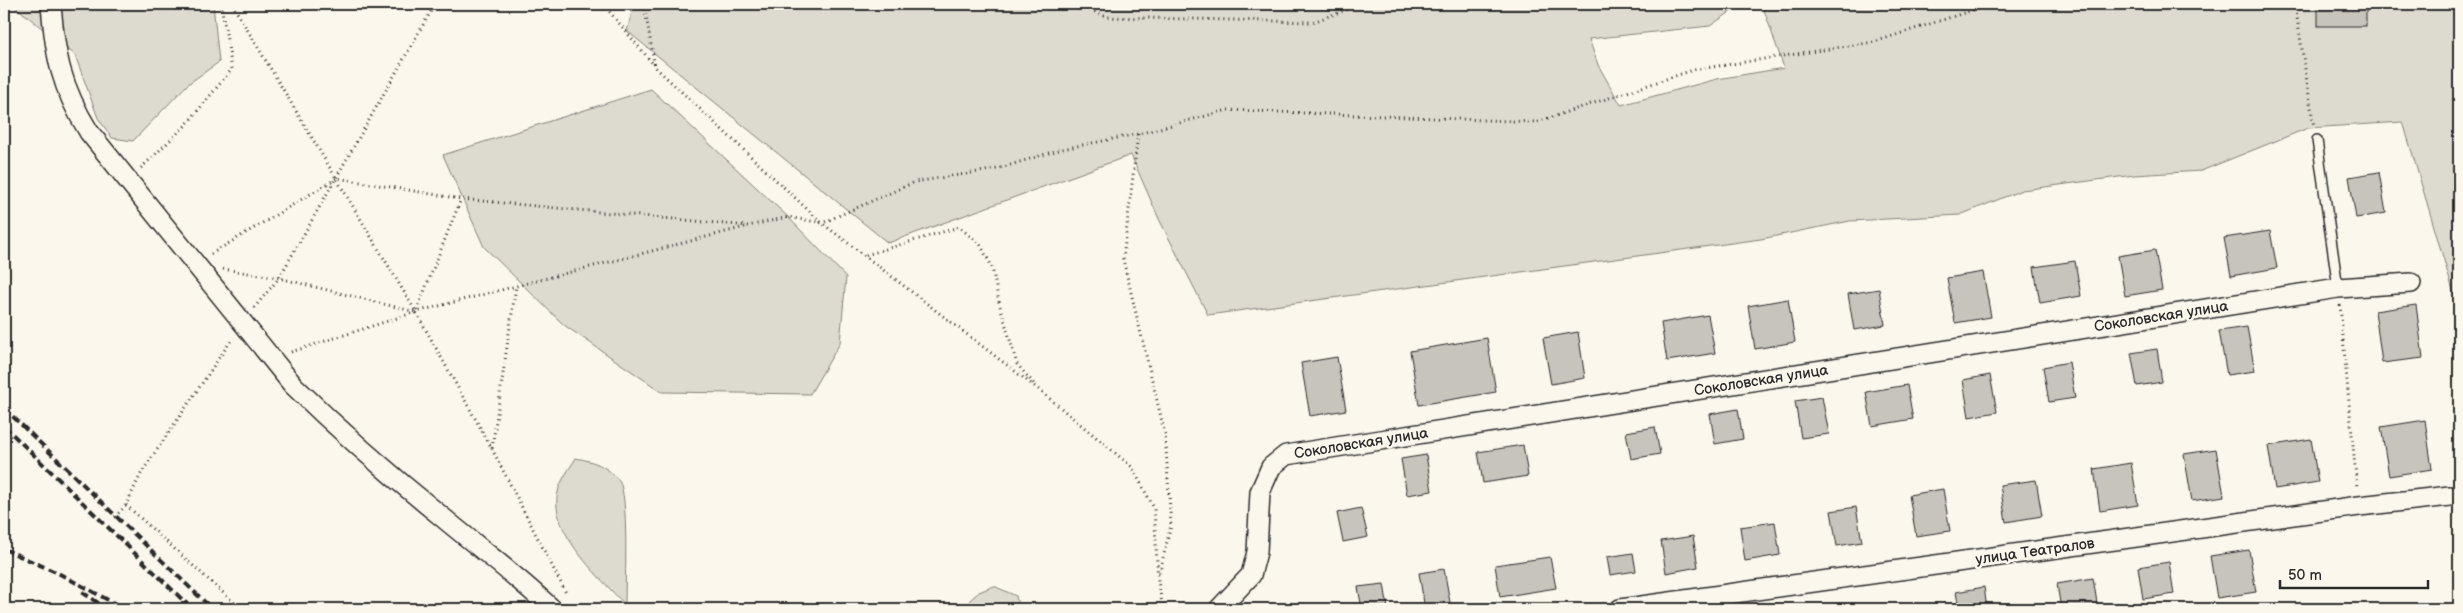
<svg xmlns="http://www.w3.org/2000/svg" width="2463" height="613" viewBox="0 0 2463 613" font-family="'Balsamiq Sans',sans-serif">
<rect width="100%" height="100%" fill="#fbf7ec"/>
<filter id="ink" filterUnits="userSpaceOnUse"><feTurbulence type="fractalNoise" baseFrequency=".02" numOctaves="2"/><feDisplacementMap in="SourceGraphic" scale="10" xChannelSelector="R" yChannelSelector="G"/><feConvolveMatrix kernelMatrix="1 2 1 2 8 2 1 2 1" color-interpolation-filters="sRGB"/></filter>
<g filter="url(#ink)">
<g fill="#dddad0" stroke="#84827e">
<path d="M12,4H213L219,62L188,84L133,141L112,138L98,118L75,55Z"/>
<path d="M634,4H1742L1710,26L1589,39L1598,65L1621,105L1717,79L1784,68L1762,4H2459V311L2403,122L2308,128L2201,171L2134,175L2022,190L1960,215L1850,221L1761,239L1208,315L1159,219L1131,155L888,243L627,31Z"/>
<path d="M651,89L788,217L846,277L840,343L810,394L662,392L564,325L484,247L443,155Z"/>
<path d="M576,458C595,462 606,465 619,481C629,494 625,584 625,605C601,578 548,532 558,492C560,481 570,468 576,458Z"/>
<path d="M994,586L1016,596L1019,609H960L979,592Z"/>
</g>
<g fill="#c7c4bc" stroke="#2b2b2b">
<rect x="2318" y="4" width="48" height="22"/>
<path d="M2379,172L2386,213L2356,218L2349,177Z"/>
<path d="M2270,231L2277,268L2231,276L2224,238Z"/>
<path d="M2155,250L2162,290L2125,296L2118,256Z"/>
<path d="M2075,261L2081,296L2040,303L2034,267Z"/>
<path d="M1983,272L1991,317L1955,323L1947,278Z"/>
<path d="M1879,289L1885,325L1854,330L1848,294Z"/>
<path d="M1788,299L1795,342L1755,349L1748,306Z"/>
<path d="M2416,305L2423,358L2382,363L2375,311Z"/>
<path d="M1708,315L1715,353L1667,361L1661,323Z"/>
<path d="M2247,327L2255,371L2227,375L2219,331Z"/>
<path d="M1578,332L1585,378L1551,384L1543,338Z"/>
<path d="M1487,338L1496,392L1419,405L1410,351Z"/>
<path d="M2157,349L2162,382L2137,386L2131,353Z"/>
<path d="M1337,357L1346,410L1310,416L1301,363Z"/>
<path d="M2069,362L2075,398L2049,402L2043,367Z"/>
<path d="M1990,375L1997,412L1969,417L1963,380Z"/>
<path d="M1907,385L1913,419L1872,426L1866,392Z"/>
<path d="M1822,397L1829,434L1801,438L1795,401Z"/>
<path d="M1738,409L1743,439L1715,444L1710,414Z"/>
<path d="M2425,420L2432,469L2389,476L2381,427Z"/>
<path d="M1655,427L1660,454L1631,459L1626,432Z"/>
<path d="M2311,439L2318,482L2275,489L2268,446Z"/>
<path d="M1523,445L1528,476L1483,483L1478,452Z"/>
<path d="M2216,449L2224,496L2192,501L2184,454Z"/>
<path d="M1426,455L1432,491L1407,495L1401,459Z"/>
<path d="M2131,463L2138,505L2100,511L2094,469Z"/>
<path d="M2036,480L2042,516L2006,522L2000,485Z"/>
<path d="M1943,489L1950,531L1916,536L1909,495Z"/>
<path d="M1856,507L1862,542L1837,546L1831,511Z"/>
<path d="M1361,508L1368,537L1343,542L1337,513Z"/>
<path d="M1775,522L1780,555L1745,561L1740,527Z"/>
<path d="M1693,536L1698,567L1666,573L1661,541Z"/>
<path d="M2249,550L2256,592L2217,598L2210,556Z"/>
<path d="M1633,553L1636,571L1610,575L1607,557Z"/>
<path d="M1550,557L1556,588L1500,597L1495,565Z"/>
<path d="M2169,562L2174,594L2143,599L2138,567Z"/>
<path d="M1444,569L1451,608L1425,609L1419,573Z"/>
<path d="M2093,578L2098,609H2061L2057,584Z"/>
<path d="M1384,584L1388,609H1362L1358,587Z"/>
<path d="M1984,587L1987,609H1959L1956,592Z"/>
</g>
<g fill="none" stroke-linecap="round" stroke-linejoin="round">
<g stroke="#2b2b2b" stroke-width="12">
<path id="service" d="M2317,140L2338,288"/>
</g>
<g stroke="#2b2b2b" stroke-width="22">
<g id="minor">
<path d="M51,4C55,56 61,87 89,132L293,385C340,431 390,475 441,516C478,547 517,576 552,609"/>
<path d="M1219,609L1251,575L1257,552L1260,492L1271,467L1286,455L2338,288L2411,283"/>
<path d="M1620,609L2359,506L2450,496"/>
</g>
</g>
<g stroke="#2b2b2b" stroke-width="3" stroke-dasharray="1 4" stroke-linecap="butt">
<path d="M232,4L416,312L492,449L567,595"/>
<path d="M603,4L654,65"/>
<path d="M644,4L655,67L822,223L1038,389L1132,467L1154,508L1158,581L1163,609"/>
<path d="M1076,4L1107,17L1313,22L1362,4"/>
<path d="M2295,4L2314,127"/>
<path d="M2451,4L2459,13"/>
<path d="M1138,134L1123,259L1165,434L1171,525L1159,575"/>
<path d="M141,168L186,125L232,69L221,4"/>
<path d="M211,254L337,178L461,199L748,226L788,217L822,223L915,182L997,169L1062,149L1138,134L1228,110L1537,122L1693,70L1874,42L1992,4"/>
<path d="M866,255L959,227L980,244L992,267L999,302L1017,364L1034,384"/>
<path d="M223,269L279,278L416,312L461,199"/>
<path d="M2340,305L2357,488"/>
<path d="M254,308L279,278L435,4"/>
<path d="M291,352L416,312L745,227"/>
<path d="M492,448L516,286"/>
<path d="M126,505L241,609"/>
<path d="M2456,513L2459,522"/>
<path d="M115,517L126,505L142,472L232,339"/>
<path d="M571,603L575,609"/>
</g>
<use href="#service" stroke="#fbf7ec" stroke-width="9"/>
<use href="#minor" stroke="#fbf7ec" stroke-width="19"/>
<g stroke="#2b2b2b" stroke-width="4" stroke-dasharray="8 4" stroke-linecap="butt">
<path d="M4,408L212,609"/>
<path d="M4,426L192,609"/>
<path d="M4,549L58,573L125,609"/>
<path d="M82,592L107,609"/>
</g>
</g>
</g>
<g text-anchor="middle" stroke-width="5" stroke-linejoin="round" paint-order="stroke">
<g font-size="15" fill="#2b2b2b" stroke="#fbf7ec">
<text transform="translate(2161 316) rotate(-9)" y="5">Соколовская улица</text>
<text transform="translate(1761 380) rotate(-9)" y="5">Соколовская улица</text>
<text transform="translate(1361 443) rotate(-9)" y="5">Соколовская улица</text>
<text transform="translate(2035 551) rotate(-8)" y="5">улица Театралов</text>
</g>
</g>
<rect width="2463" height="613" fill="none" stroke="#fbf7ec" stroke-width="20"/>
<rect x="10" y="10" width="2443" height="593" fill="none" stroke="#2b2b2b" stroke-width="2" filter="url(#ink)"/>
<path d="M2280 580v8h148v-8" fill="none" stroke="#2b2b2b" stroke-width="2.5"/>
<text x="2288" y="580" font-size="15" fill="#2b2b2b" stroke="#fbf7ec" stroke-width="4" paint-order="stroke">50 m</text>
</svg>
